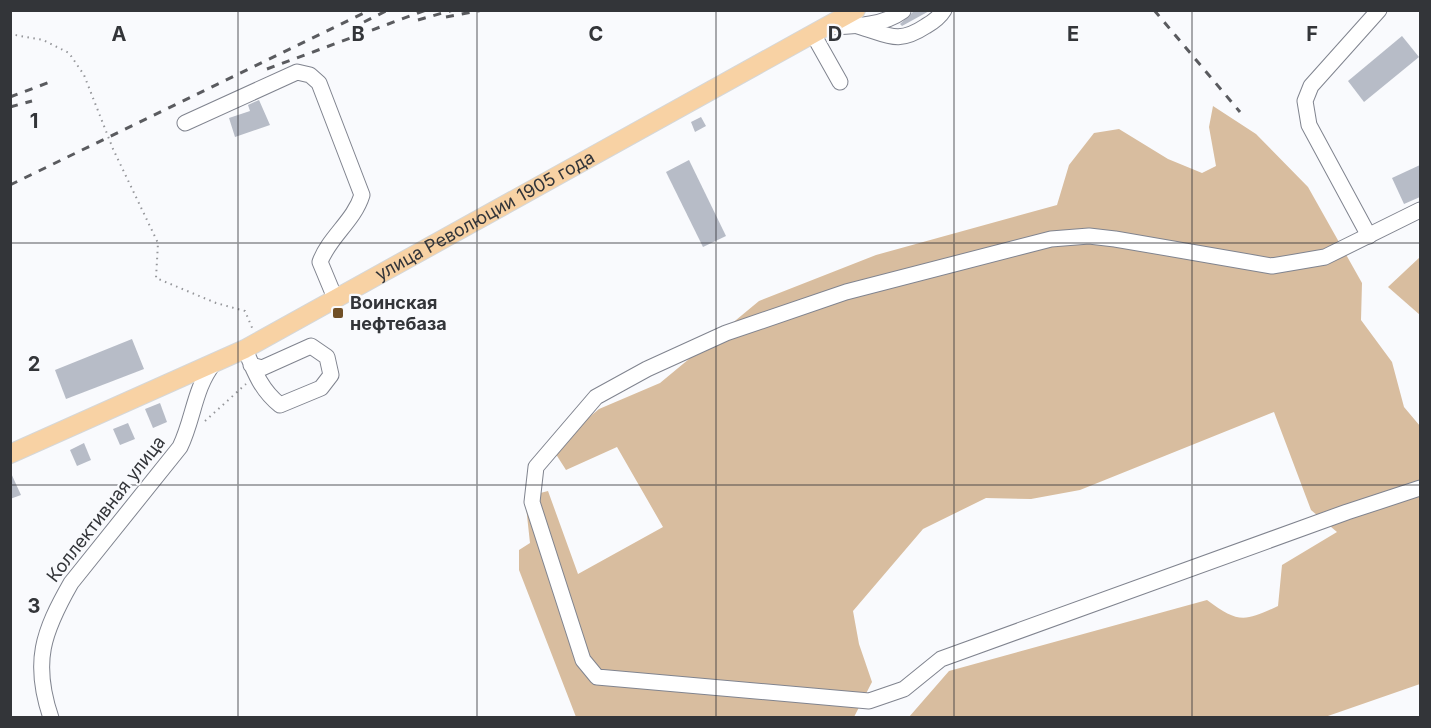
<svg xmlns="http://www.w3.org/2000/svg" width="1431" height="728" viewBox="0 0 1431 728" font-family="Inter,sans-serif">
<rect width="100%" height="100%" fill="#f9fafd"/>
<g fill="#d8bd9f">
<path d="M1213,106L1256,134L1308,187L1362,283L1361,320L1392,362L1404,407L1420,426V684L1325,717H909L949,671L1207,600C1238,623 1244,622 1278,606L1282,565L1337,532L1311,510L1274,412L1080,490L1031,499L986,498L923,529L853,611L859,644L872,682L854,717H576L519,570V550L530,543L525,497L548,491L578,574L663,527L617,447L566,470L552,448L599,409L660,383L759,301L876,255L1057,205L1069,165L1094,133L1119,129L1168,159L1202,173L1216,166L1209,127Z"/>
<path d="M1420,257V315L1388,287Z"/>
</g>
<g fill="#b7bcc7">
<path d="M915,10H931L902,26L900,24Z"/>
<path d="M1402,36L1419,57L1364,102L1348,81Z"/>
<path d="M259,100L270,125L235,137L229,118L250,111L248,105Z"/>
<path d="M701,117L706,126L695,132L691,122Z"/>
<path d="M689,160L726,236L703,247L666,172Z"/>
<path d="M1420,165V197L1404,204L1392,178Z"/>
<path d="M132,339L144,369L66,399L55,370Z"/>
<path d="M160,403L167,422L153,428L145,409Z"/>
<path d="M128,423L135,439L120,445L113,429Z"/>
<path d="M84,443L91,460L77,466L70,450Z"/>
<path d="M10,471L21,495L10,499Z"/>
</g>
<g fill="none" stroke-linecap="round" stroke-linejoin="round">
<g stroke="#80848f" stroke-width="17">
<g id="minor">
<path d="M858,26C889,35 897,45 926,26C933,22 939,18 944,10"/>
<path d="M826,27C852,26 881,27 903,11"/>
<path d="M813,34L840,82"/>
<path d="M185,123L297,72L310,75L319,83L362,195C354,221 329,237 320,262L335,298"/>
<path d="M1420,210L1325,257L1272,266L1115,239L1089,236L1051,239L846,292L726,333L647,369L596,397L536,467L532,502L583,660L597,677L869,701L904,689L941,659L1347,512L1420,488"/>
<path d="M1369,236L1309,125L1305,101L1311,86L1379,10"/>
<path d="M245,349C254,371 261,390 280,405L321,388L331,375L327,357L311,346L262,368L251,365"/>
<path d="M51,718C32,662 43,632 71,583L180,447C194,418 194,388 214,363"/>
</g>
</g>
<g stroke="#d6d7d7" stroke-width="20">
<g id="major">
<path id="s1" d="M10,454L245,349L856,10"/>
</g>
</g>
<g stroke="#95969a" stroke-width="2" stroke-dasharray="1.5 4.5" stroke-linecap="butt">
<path d="M10,37L15,35L43,40L69,53L84,75L113,149L158,243L156,278L216,303L245,311L253,330"/>
<path d="M205,421L246,384"/>
</g>
<use href="#minor" stroke="#fff" stroke-width="15"/>
<use href="#major" stroke="#f8d2a4" stroke-width="18"/>
<g stroke="#5a5b5f" stroke-width="3" stroke-dasharray="8 8" stroke-linecap="butt">
<path d="M1154,10L1240,112"/>
<path d="M446,17L483,10"/>
<path d="M418,20L453,10"/>
<path d="M364,22L388,10"/>
<path d="M267,69L426,10"/>
<path d="M10,97L50,82"/>
<path d="M10,107L32,101"/>
<path d="M10,185L370,10"/>
</g>
</g>
<path fill="none" stroke="#333539" stroke-width="1.5" stroke-opacity="0.55" d="M238,10V718M477,10V718M716,10V718M954,10V718M1192,10V718M10,243H1420M10,485H1420"/>
<rect fill="#704f26" stroke="#f9fafd" stroke-width="2" x="332" y="307" width="12" height="12" rx="3"/>
<g text-anchor="middle" stroke-width="4.5" stroke-linejoin="round" paint-order="stroke">
<g font-size="18" fill="#333539" stroke="#f9fafd">
<text dy="6" stroke="none"><textPath href="#s1" startOffset="532">улица Революции 1905 года</textPath></text>
<text transform="translate(106 509) rotate(-52)" y="6">Коллективная улица</text>
</g>
<g font-size="18" font-weight="bold" fill="#333539" stroke="#f9fafd" text-anchor="start">
<text x="350" y="309">Воинская<tspan x="350" dy="21">нефтебаза</tspan></text>
</g>
</g>
<g font-size="20" text-anchor="middle" font-weight="bold" fill="#333539" stroke="#f9fafd" stroke-width="4.5" stroke-linejoin="round" paint-order="stroke">
<text x="119" y="41">A</text>
<text x="358" y="41">B</text>
<text x="596" y="41">C</text>
<text x="835" y="41">D</text>
<text x="1073" y="41">E</text>
<text x="1312" y="41">F</text>
<text x="34" y="128">1</text>
<text x="34" y="371">2</text>
<text x="34" y="613">3</text>
</g>
<rect width="1431" height="728" fill="none" stroke="#333539" stroke-width="24"/>
</svg>
